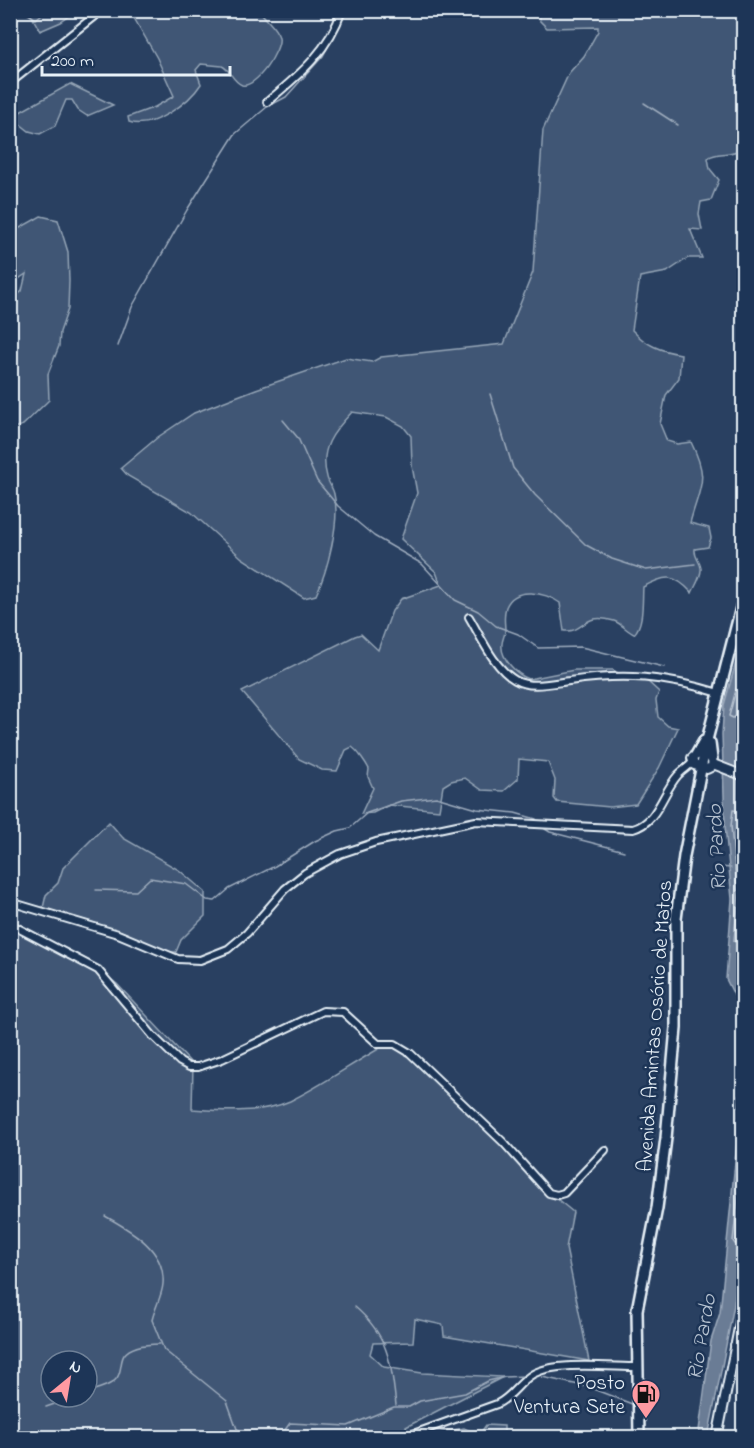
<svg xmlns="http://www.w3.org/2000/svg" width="754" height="1448" viewBox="0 0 754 1448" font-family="'Indie Flower',sans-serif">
<rect width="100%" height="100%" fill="#294061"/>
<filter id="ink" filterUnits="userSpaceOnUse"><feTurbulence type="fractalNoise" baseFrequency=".0167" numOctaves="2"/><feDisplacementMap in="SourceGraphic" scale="12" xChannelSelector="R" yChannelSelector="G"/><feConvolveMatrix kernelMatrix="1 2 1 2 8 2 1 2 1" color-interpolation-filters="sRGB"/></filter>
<g filter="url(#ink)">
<g fill="#415774" stroke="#94a4b6" stroke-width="1.5" fill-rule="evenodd">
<path d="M29,11H77L61,22L40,31Z"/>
<path d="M130,11H260C265,19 276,27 279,37C282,50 255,89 242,85C232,81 231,70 222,66L201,64L196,70L201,84C189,103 152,130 129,122L128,117L155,107L174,96L157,58Z"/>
<path d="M537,11H743V148C729,157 718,151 708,158L710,169L719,180L711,200L701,202L699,214L702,230L690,229L702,258H688L667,272L640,277L632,330C646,345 660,351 681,354L679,378L666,395L660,424L667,441L677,444L691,442C710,481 700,485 690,523L709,528L711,538L708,547L695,549C694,557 700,561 701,568C702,576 695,586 692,593C674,573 665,575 643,587C642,602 644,624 634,634C627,631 622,624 614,621C583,611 585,633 564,631L560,603C546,593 515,585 506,607C503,616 505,622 505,631C505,635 502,640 502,644C500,658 517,675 529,679L574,670H613L629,679L647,681L659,692L656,700L658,717L668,726L678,728L659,768L636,804L610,807L557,802L554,798L555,780L548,762L519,759L518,779L504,791L482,790L465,778L451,781L443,786L439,810L389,805L373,813L361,814L373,788L368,777L369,769C366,763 358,751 352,747L346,750L337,771L322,770L299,759L242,692L355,636L361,634L378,650L392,611L401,599L441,585L436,572L401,539L417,493L412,466L411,436L403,426L386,417L352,412C333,432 319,449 327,477C328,483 333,488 334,494C341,520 327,572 316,595L304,598L242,558L191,512L128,476L121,468L158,437L194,413L256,389L346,358L372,362L381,357L504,344L533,272L543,130L569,73L584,56L598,31V27L547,28L540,21Z"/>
<path d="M70,84L113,105L87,116L78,110L72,100H66L55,126L40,134L29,131L20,124L11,125V117Z"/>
<path d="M41,216L58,220L68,252L69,281L68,309L60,332L59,346L48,374L49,400L23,425L11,429V301L22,291L26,274L11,284V233Z"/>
<path d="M109,822L123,838L179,870L205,892V916L181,940L176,952H168L121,931L43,908L46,895L58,883L63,868Z"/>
<path d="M11,920L96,967L117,984L193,1065L192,1109C223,1111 261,1114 290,1101C325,1084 357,1060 391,1042L416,1057L551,1194L573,1212L566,1248L589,1361L444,1336L443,1325L415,1319L413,1342L373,1343L370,1354L384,1367L422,1373L503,1377L406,1427L408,1434L415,1437H11V1418L13,1417L11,1382ZM51,1361H87V1397H51Z"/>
<path d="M486,1425L504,1426V1437H418L464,1428L479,1435Z"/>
</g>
<path fill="#6b7c95" stroke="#9dabbd" stroke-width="1.5" d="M743,638L744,701L736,748L744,854V918L740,954L741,978L744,985L743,1221L734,1305L708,1437L698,1438L711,1341L720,1313L738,1132L743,1039L738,1003L726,979L732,899L725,826L722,734L724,705Z"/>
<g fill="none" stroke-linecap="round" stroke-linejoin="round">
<g stroke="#b6c2d0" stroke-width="1.5">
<path d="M744,660L729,716L733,718L744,712"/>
<path d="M744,812L733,810L731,826L738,898L734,941L737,943H744"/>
<path d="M744,1143L733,1241L735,1244L744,1242"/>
</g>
<g stroke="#9dabbd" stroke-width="1.5">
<path d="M22,10L36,19L47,10"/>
<path d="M50,10H58"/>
<path d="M339,25L348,11"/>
<path d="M644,103L678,125"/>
<path d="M118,346L132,307L187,210L235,134L267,107L286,97L323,56L330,43"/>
<path d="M490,394L513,468L535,495L586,545L612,559L646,570L695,564"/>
<path d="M283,420L298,438L317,481L338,506L374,536L422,564L455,600L478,611L496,626L518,634L538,648L581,647L664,667"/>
<path d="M540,826L550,832L624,851"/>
<path d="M720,867L731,868"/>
<path d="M96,890L136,891L150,878L186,884L207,900L215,901L229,889L275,866L315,841L337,831L350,828L367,813L401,801L436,797L477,809L515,813L536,819"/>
<path d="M105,1216C130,1230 166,1249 163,1284C162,1296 155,1307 152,1320L164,1350L222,1397L227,1401L237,1429L254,1438"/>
<path d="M355,1307C389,1336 391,1363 396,1405"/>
<path d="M542,1377L588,1387L632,1404"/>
<path d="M87,1392C97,1389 111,1386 117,1378C122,1371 120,1361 124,1355C131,1345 150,1344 160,1344"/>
<path d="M46,1407L75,1397"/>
<path d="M279,1438L290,1423L348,1426L394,1407H409L420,1401L465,1393L488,1381L505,1377L524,1376"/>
</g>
<g stroke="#e8f1f8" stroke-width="10">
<g id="minor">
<path d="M10,83L102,10"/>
<path d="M267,102C298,76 329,51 342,10"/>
<path d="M469,617C481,637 494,668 515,680C530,689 552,683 569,681C625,673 664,676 719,693"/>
<path d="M10,902L118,934L178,959L200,960L228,949L247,933L285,889L305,873L340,854L376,842L476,821L633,829C658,822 662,793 678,775C682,771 688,767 692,763"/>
<path d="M10,924L98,970L153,1036L180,1062L189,1067H198L222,1059L323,1011L343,1012L378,1044H395L410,1053L503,1142L549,1193L557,1195L564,1193L605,1150"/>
<path d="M734,1345H744"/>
<path d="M402,1438L497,1404C512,1397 519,1382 533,1374C556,1361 610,1367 637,1367"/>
</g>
</g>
<g stroke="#e8f1f8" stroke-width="12">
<g id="tertiary">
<path d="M698,754L710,757L713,763L711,767L707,769L694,765L692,758Z"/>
<path d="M713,764L744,776"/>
<path d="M717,1438L744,1303"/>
</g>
</g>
<g stroke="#e8f1f8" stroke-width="14">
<g id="primary">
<path d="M710,743L712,759"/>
<path d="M696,755L704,741"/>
<path d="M639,1438L637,1310L657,1208L666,1138L676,1028V919L684,856L706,744L744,596"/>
</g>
</g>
<use href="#minor" stroke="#1d3557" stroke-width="6"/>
<use href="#tertiary" stroke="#1d3557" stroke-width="8"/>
<use href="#primary" stroke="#1d3557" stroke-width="9"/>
</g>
</g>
<defs>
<g id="fuel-pin" transform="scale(1.5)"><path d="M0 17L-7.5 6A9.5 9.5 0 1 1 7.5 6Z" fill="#ff9aa2" stroke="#1d3557"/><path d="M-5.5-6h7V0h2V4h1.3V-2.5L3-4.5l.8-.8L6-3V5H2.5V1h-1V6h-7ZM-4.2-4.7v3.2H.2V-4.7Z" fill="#111"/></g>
</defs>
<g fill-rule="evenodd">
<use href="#fuel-pin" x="646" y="1394"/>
</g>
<g text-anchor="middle" stroke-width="5" stroke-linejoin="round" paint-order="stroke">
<g font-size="21" fill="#e8f1f8" stroke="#1d3557">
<text transform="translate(654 1026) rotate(-86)" y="7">Avenida Amintas Osório de Matos</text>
</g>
<g font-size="21" fill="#e8f1f8" stroke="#1d3557" text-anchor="end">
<text x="625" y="1389">Posto<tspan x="625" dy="24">Ventura Sete</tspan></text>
</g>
<g font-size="22" font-style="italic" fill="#b6c2d0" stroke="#1d3557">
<text transform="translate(715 848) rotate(-93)" y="8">Rio Pardo</text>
<text transform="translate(700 1337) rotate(-80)" y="8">Rio Pardo</text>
</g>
</g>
<rect width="754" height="1448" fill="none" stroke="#1d3557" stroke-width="36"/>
<rect x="18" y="18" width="718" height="1412" fill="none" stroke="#e8f1f8" stroke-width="2" filter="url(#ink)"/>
<g transform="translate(69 1379) rotate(30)"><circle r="28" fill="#1d3557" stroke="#6e8097" stroke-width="1.5"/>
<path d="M0-4.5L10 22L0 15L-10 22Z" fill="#ff9aa2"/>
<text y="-9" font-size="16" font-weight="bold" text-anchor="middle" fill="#e8f1f8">N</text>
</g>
<path d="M42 66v9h188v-9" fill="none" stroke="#e8f1f8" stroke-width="3"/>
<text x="51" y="66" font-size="18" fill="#e8f1f8" stroke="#1d3557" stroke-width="4.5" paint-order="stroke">200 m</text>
</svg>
